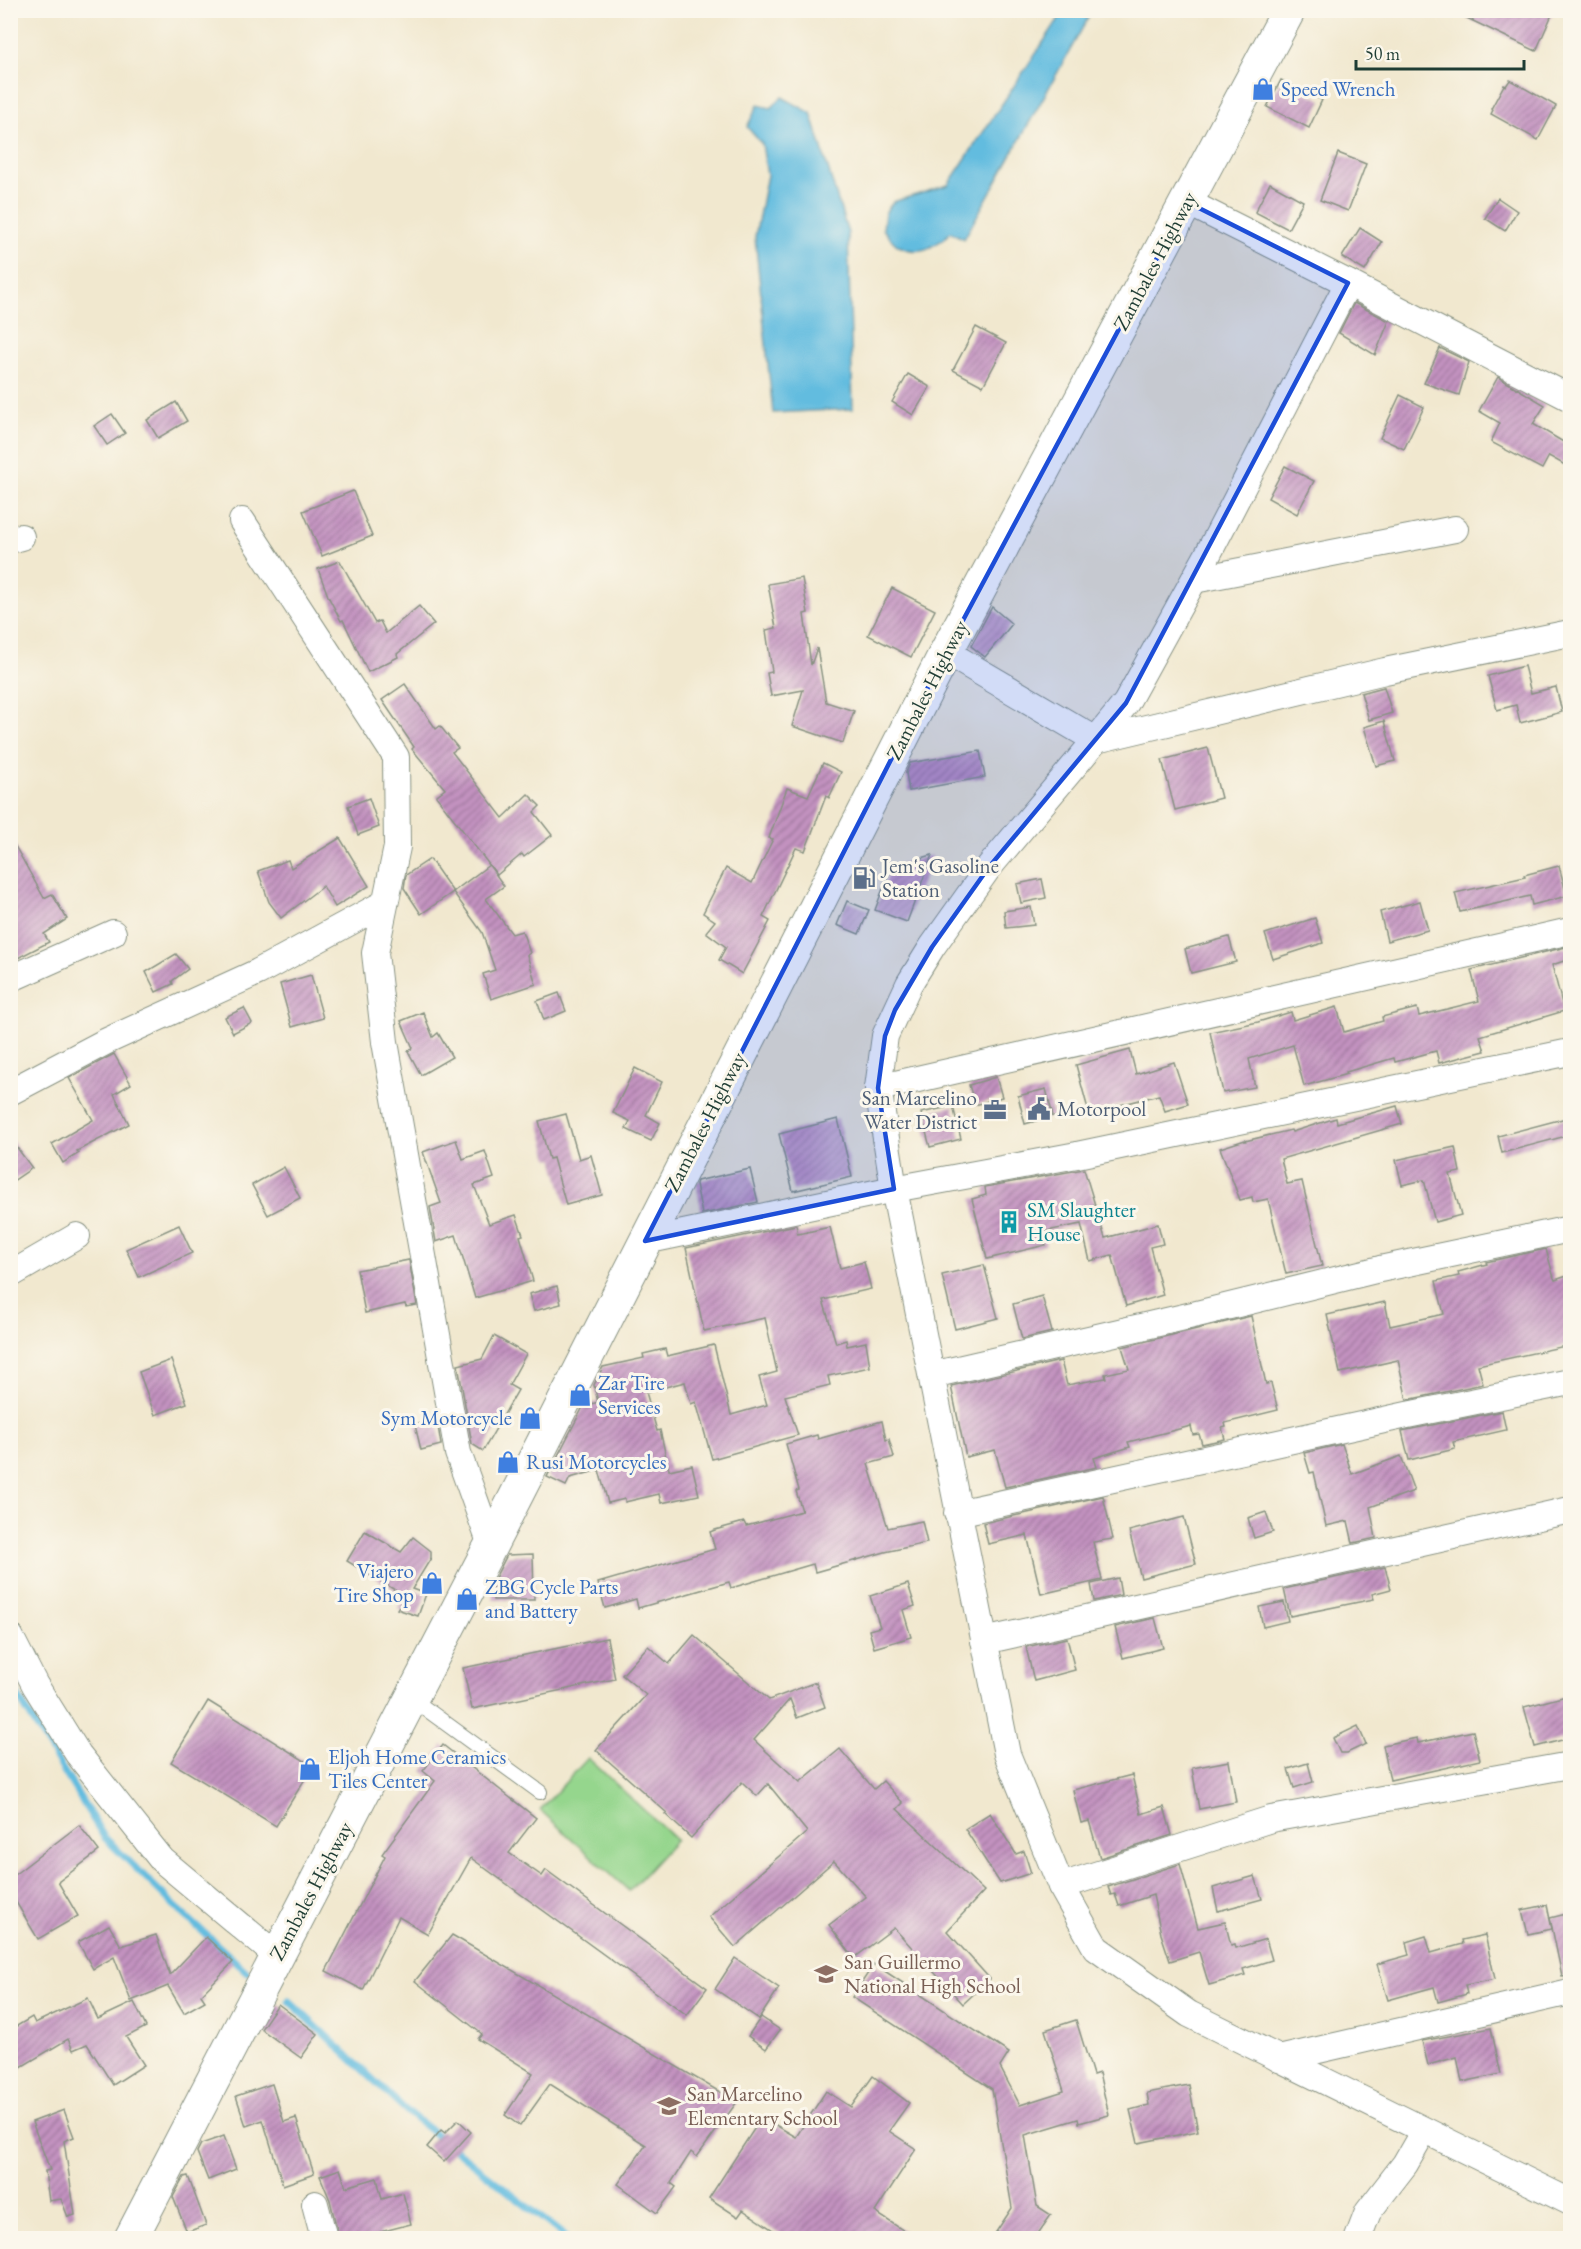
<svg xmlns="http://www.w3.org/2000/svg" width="1581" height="2249" viewBox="0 0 1581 2249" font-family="'EB Garamond',serif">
<defs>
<pattern id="building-hatch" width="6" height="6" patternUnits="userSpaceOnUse" patternTransform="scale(1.5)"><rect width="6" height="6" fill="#c392c0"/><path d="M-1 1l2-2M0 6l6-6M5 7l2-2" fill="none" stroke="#9e789d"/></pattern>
</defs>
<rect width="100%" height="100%" fill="#fbf7ec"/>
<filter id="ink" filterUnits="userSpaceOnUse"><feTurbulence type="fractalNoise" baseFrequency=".0167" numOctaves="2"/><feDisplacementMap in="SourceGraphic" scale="12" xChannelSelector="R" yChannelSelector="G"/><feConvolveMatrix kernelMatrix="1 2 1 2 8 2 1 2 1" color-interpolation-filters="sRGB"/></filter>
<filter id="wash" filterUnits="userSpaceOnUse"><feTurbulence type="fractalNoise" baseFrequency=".008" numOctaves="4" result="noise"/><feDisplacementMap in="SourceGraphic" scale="24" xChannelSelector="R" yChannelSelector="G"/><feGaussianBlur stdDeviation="1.35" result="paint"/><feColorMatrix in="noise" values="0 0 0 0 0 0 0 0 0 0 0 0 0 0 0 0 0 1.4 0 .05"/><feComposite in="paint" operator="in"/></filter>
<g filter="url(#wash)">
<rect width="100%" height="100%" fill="#f1e8cf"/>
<path fill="#95d68d" stroke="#5a8a60" stroke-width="1.5" d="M588,1758L676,1840L629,1891L540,1810Z"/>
<g fill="#62bcdf" stroke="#407c8a" stroke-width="1.5">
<path d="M1064,11H1092L964,239L951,232C936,246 921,257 899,246C893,243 887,234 883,229L885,213L893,202L948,185Z"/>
<path d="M782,97L811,113L848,233L853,409L773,413L755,237L767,175L762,144L747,127L758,105L771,108Z"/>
</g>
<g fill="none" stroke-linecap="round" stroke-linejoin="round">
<g stroke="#62bcdf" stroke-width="7">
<path d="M10,1683L104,1837L177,1908L247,1972"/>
<path d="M289,2001L410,2114L567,2238"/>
</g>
</g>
<g id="blocks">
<g fill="url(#building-hatch)">
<path d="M1450,10H1554L1536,51Z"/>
<path d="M1281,80L1322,100L1309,128L1267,107Z"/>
<path d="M1510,80L1556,106L1538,140L1491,114L1493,110L1491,109L1504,85L1506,86Z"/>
<path d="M1338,153L1366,164L1348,211L1320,200Z"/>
<path d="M1270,183L1303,201L1288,229L1255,212Z"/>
<path d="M1498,198L1517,211L1505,231L1485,218Z"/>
<path d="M1360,228L1382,242L1365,271L1342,257Z"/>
<path d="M1354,303L1389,321L1375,355L1339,333Z"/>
<path d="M976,327L1006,343L983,386L953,370Z"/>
<path d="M1440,348L1469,362L1459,395L1424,383Z"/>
<path d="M908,374L930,387L913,415L892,402Z"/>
<path d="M1498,377L1545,405L1533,424L1570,446V468L1549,456L1542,469L1491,442L1500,423L1479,411Z"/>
<path d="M1400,395L1424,407L1404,449L1380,438Z"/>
<path d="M176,402L187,421L158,438L147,420Z"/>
<path d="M112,414L125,433L107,445L94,426Z"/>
<path d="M1285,466L1314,481L1297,514L1268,498Z"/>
<path d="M353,491L372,536L322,556L303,511Z"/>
<path d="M340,561L375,623L380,621L386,633L419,606L434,624L397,654L398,657L368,672L343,620L341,621L328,596L318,569Z"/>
<path d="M802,578L808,613L804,614L811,665L817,648L826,702L854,711L843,743L792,726L803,690L771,696L767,673L772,672L766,630L776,628L768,584Z"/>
<path d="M892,588L935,610L911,657L868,635Z"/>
<path d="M992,607L1012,624L985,657L971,646Z"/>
<path d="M1524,666L1531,693L1556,687L1562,712L1520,723L1516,705L1497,710L1488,676Z"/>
<path d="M405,684L436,729L440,726L458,748L452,752L503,818L528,794L540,806L534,812L552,835L524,857L522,854L497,875L436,796L445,789L412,749L414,747L382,700Z"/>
<path d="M1384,687L1392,713L1369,720L1361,693Z"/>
<path d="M1384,721L1395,761L1376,766L1364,727Z"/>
<path d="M1208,748L1221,798L1175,810L1162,760Z"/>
<path d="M980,751L985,777L909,791L906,773L910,763Z"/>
<path d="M823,763L841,772L829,798L826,796L805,851L796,848L763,917L770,921L742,974L719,960L726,947L706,932L715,921L703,913L726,868L752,883L773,839L769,838L787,788L808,796Z"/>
<path d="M369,798L379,827L358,835L348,806Z"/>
<path d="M10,837L44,898L52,894L67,919L44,934L49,942L10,962Z"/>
<path d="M340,838L369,886L335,907L323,886L281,918L269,902L258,871L288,860L291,868Z"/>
<path d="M932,855L907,922L875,910L891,867Z"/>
<path d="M430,859L453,892L421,914L404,888L406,875Z"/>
<path d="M489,865L504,886L486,899L512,934L522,931L530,953L527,955L536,984L491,999L483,974L495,970L482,932L453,892Z"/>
<path d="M1559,866L1567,896L1532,905L1530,896L1460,912L1455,893L1525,877L1524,875Z"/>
<path d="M1042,879L1046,898L1021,903L1017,884Z"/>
<path d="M847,901L869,910L859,934L837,925Z"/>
<path d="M1420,901L1428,930L1387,941L1380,912Z"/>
<path d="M1031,907L1034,925L1006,928L1004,911Z"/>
<path d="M1315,918L1323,943L1273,959L1265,934Z"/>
<path d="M1229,937L1236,962L1191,973L1185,949Z"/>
<path d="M1566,947L1570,959L1552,965L1564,1011L1480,1036L1485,1051L1439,1063L1436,1051L1395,1062L1394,1058L1346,1072L1347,1074L1304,1086L1293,1045L1249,1059L1255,1087L1223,1093L1210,1032L1258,1022L1291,1012L1293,1020L1337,1007L1344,1032L1383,1021L1382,1017L1417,1008L1419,1016L1479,1001L1471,970Z"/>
<path d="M176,954L188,969L172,981L173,984L156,992L146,972Z"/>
<path d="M311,975L323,1018L292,1027L280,984Z"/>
<path d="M559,993L566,1011L544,1020L537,1001Z"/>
<path d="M244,1008L252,1023L233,1033L225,1017Z"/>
<path d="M423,1012L433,1037L438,1033L452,1057L421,1075L408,1051L413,1048L401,1021Z"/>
<path d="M1130,1050L1136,1074L1174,1062L1188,1104L1165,1111L1159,1095L1089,1113L1076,1065Z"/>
<path d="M114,1054L131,1084L114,1094L129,1124L77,1151L79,1153L63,1163L52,1144L93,1120L69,1078Z"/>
<path d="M635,1068L662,1082L646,1115L660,1123L651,1141L626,1129L630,1121L613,1113Z"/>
<path d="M996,1077L1002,1097L975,1105L969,1085Z"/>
<path d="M1046,1089L1053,1116L1025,1124L1018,1096Z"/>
<path d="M953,1106L961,1139L930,1147L921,1113Z"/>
<path d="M1397,1106L1402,1124L1281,1159L1287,1184L1302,1181L1322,1266L1286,1274L1268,1199L1253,1202L1252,1197L1240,1200L1220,1148L1245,1140V1141L1291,1130L1292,1132L1336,1118L1337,1123Z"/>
<path d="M566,1114L579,1159L591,1155L602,1195L566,1205L553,1158L549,1159L539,1121Z"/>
<path d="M1570,1117V1135L1502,1153L1498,1136Z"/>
<path d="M838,1119L852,1177L793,1191L779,1134Z"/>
<path d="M10,1138L32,1168L10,1183Z"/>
<path d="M456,1140L463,1159L485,1151L494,1178L474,1185L489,1224L516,1215L523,1235L520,1236L533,1281L475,1298L456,1235L436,1242L430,1207L441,1203L423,1152Z"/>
<path d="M1455,1147L1460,1172L1450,1174L1461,1215L1435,1222L1424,1180L1402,1185L1396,1160Z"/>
<path d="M284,1167L300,1198L268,1215L252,1185Z"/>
<path d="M750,1169L758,1202L702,1214L696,1184L697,1181Z"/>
<path d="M1084,1169L1105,1238L1158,1224L1163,1244L1150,1247L1163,1295L1126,1306L1112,1255L1090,1261L1081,1224L1042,1232L1046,1245L987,1259L972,1199L986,1195L985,1187Z"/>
<path d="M179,1225L192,1253L139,1277L126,1249Z"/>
<path d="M796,1225L798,1234L830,1227L840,1268L864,1262L871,1289L823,1300L836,1343L846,1340L847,1346L866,1342L870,1367L828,1376L830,1385L785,1396L798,1435L712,1459L696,1402L691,1404L685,1382L646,1392L657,1431L660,1430L669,1470L692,1465L699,1495L661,1503L659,1494L625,1502V1499L608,1503L599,1470L570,1478L566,1486L547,1477L583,1407L598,1402L594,1385L603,1367L644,1358L643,1354L665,1349L667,1356L714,1345L731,1415L767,1405L759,1377L777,1372L765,1318L704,1331L686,1248Z"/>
<path d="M1546,1249L1554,1278L1555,1280L1570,1275V1345L1478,1365L1483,1384L1407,1400L1398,1360L1340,1373L1327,1315L1385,1302L1390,1326L1444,1314L1436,1281L1459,1276L1458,1272L1487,1264L1486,1262Z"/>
<path d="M409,1260L417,1305L406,1307L405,1304L365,1313L357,1270Z"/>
<path d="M984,1265L998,1318L955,1329L942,1275Z"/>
<path d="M557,1286L561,1304L534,1311L529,1294Z"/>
<path d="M1042,1296L1052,1332L1022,1339L1013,1304Z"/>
<path d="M1251,1316L1266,1384L1271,1383L1278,1410L1225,1423L1226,1427L1222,1428L1225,1439L1202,1444L1199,1434L1193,1435L1191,1426L1128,1442L1130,1447L1094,1458L1097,1467L1005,1487L995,1450L966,1457L951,1386L1061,1361L1067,1385L1106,1378L1105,1374L1129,1369L1122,1347Z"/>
<path d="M494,1336L526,1354L509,1385L518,1390L483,1451L472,1444L458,1365L482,1359Z"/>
<path d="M171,1360L187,1403L155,1415L139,1372Z"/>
<path d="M1502,1411L1506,1430L1453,1442L1455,1449L1409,1460L1402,1431Z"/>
<path d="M437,1420L441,1445L421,1450L415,1425Z"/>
<path d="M882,1421L886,1440L889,1439L894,1457L868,1464L888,1528L922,1521L927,1543L885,1552L815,1572L813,1564L731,1588L729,1582L638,1608L636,1599L605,1608L598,1583L715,1549L710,1532L715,1530L744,1522L746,1526L802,1511L796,1491L799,1490L786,1444L817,1435L818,1439Z"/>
<path d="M1342,1444L1352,1474L1401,1456L1414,1491L1370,1507L1376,1538L1353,1543L1348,1521L1326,1526L1314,1472L1310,1473L1304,1453Z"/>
<path d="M1103,1496L1113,1539L1093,1542L1102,1580L1041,1594L1027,1535L988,1544L983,1523Z"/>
<path d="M1266,1512L1273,1532L1254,1538L1248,1518Z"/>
<path d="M1184,1517L1196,1564L1141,1578L1129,1531Z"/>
<path d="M365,1531L401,1552L413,1537L431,1551V1558L412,1589L426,1594L418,1616L397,1609L405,1596L347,1561Z"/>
<path d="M533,1554L534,1600H493V1582L507,1555Z"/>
<path d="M1385,1567L1391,1589L1372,1594L1374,1599L1290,1616L1284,1589Z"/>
<path d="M1118,1578L1121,1595L1094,1601L1091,1584Z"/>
<path d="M908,1584L915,1606L903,1610L911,1637L874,1648L869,1630L880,1627L870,1596Z"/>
<path d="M1284,1602L1288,1621L1263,1627L1259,1607Z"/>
<path d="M1155,1618L1163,1648L1123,1658L1115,1627Z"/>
<path d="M694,1635L769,1700L816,1682L825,1707L797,1718L790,1699L754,1740L800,1782L840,1749L874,1789L883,1781L903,1803L897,1809L984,1891L947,1931L990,1979L963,2004L894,1928L854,1958L829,1925L866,1897L834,1861L735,1947L709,1917L807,1832L768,1784L757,1796L742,1782L691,1838L665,1814L667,1813L596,1750L646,1695L622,1675L648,1646L669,1664Z"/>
<path d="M607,1638L615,1679L472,1709L463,1668Z"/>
<path d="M1067,1638L1075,1670L1034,1681L1026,1647Z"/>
<path d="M1570,1695V1738L1535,1747L1524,1707Z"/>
<path d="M208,1701L313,1766L276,1826L171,1762Z"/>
<path d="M1358,1726L1366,1744L1347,1753H1340L1333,1738Z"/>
<path d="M1473,1731L1480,1760L1390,1780L1383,1745L1417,1738L1418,1743Z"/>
<path d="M443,1745L536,1818L509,1853L542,1876L546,1870L707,1988L687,2015L471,1858L428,1934L399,1917L363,1990L326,1971L385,1856L382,1854L435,1781L423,1771Z"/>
<path d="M1229,1761L1236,1802L1199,1809L1192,1768Z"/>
<path d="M1308,1763L1313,1782L1294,1788L1288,1769Z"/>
<path d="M1132,1775L1141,1814L1164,1807L1172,1835L1100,1858L1089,1821L1081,1823L1073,1790Z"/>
<path d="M990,1813L1016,1854L1024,1851L1031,1873L1000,1883L965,1829Z"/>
<path d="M79,1825L99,1851L58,1882L78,1916L38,1939L10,1892V1878Z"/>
<path d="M1180,1864L1198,1928L1225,1922L1231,1945L1235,1944L1236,1948L1266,1939L1272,1960L1243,1969L1245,1975L1209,1985L1199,1952L1170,1961L1161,1934L1153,1895L1119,1906L1115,1894L1111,1895L1108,1887Z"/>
<path d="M1255,1876L1262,1899L1218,1911L1213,1888Z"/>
<path d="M1547,1905L1552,1929L1528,1934L1522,1910Z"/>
<path d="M1570,1913V1975L1562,1976L1550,1918Z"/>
<path d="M109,1925L121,1946L156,1935L170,1975L206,1937L233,1962L201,1995L205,2001L184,2013L168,1986L131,2001L114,1957L93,1969L78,1942Z"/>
<path d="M452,1935L737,2102L697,2157L691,2152L671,2183L676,2187L657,2213L618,2184L646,2145L550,2084L520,2126L505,2115L533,2073L478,2039L482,2034L415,1981Z"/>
<path d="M1485,1935L1495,1979L1465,1985L1467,1994L1438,2002L1434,1987L1388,2000L1377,1964L1409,1955L1406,1942L1426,1936L1431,1953L1463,1944L1462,1940Z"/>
<path d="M735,1958L779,1988L759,2019L715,1989Z"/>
<path d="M874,1964L1009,2053L1000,2067L1020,2105L1064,2091L1045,2030L1076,2020L1093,2075L1099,2073L1109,2115L1079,2123L1078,2119L1025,2135L1037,2206L1051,2215L1035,2238H992L1012,2208L992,2089L852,1997Z"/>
<path d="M88,1998L98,2019L134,2002L146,2027L126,2037L144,2065L113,2085L87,2044L73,2050L68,2039L16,2070L10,2061V2030L32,2017L35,2023Z"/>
<path d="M278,2004L318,2034L301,2058L261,2029Z"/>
<path d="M761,2017L780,2030L766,2049L748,2036Z"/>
<path d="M1491,2028L1501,2074L1462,2082L1457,2057L1428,2065L1422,2041Z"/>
<path d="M873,2076L909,2103L889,2131L916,2149L875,2212L915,2238H785L743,2210L738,2217L709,2198L762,2117L796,2137L826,2091L851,2107Z"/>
<path d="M272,2084L284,2122L296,2118L314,2174L283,2185L263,2120L246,2126L236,2096Z"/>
<path d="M1189,2085L1198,2131L1138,2143L1130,2110L1149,2105L1147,2093Z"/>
<path d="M64,2110L74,2137L64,2141L75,2215L68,2217L61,2199L49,2201L45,2171L50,2170L32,2122Z"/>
<path d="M458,2120L471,2132L444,2162L427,2147L441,2130L445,2133Z"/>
<path d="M224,2136L236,2169L208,2180L197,2152L201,2144Z"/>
<path d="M340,2169L346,2187L377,2178L382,2199L403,2193L411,2224L380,2232L382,2238H339L330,2200L320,2176Z"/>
<path d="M188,2176L206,2225L187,2232L173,2197L184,2177Z"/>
</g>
</g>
</g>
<g filter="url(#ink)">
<use href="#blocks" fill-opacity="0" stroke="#889282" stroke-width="1.5"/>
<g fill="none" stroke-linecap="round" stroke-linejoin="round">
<g stroke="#889282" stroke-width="16">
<path id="lane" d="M411,1698L540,1792"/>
</g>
<g stroke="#889282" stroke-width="28">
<g id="street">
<path d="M1187,202L1348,283"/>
<path d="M242,521L396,757L397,847L375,953L385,1042L458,1453L491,1545"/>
<path d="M10,540L21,537"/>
<path d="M1194,580L1455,529"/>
<path d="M1570,633L1385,671L1096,740L989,867L932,947L909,984L885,1036L878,1088L894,1189L1007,1754L1061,1886L1096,1948L1189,2014L1570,2202"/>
<path d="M946,652L1096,740L1126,703L1207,556L1348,283L1570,398"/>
<path d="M10,979L113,933"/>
<path d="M878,1088L1570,931"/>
<path d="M10,1092L107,1041L258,972L385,903"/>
<path d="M645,1241L894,1189L1077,1155L1570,1052"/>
<path d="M10,1275L77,1236"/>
<path d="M932,1375L1193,1315L1380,1269L1570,1229"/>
<path d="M957,1513L1407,1415L1570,1382"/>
<path d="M10,1636L35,1685L78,1754L162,1860L277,1956"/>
<path d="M984,1641L1570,1510"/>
<path d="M1061,1886L1271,1819L1570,1765"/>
<path d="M1279,2059L1570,1992"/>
<path d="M315,2204L324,2238"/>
<path d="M1358,2238L1368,2212L1405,2164L1424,2131"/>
</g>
</g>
<g stroke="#889282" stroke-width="35">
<path id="primary" d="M131,2238L491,1545L946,652L1289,10"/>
</g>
<use href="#lane" stroke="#fff" stroke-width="14"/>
<use href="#street" stroke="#fff" stroke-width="26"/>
<use href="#primary" stroke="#fff" stroke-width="33"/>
</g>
</g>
<path fill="#1d4ed8" fill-opacity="0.2" stroke="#1d4ed8" stroke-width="4.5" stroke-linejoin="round" d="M1187,202L1348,283L1126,703L989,867L932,947L895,1010L885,1036L878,1088L894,1189L645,1241L946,652Z"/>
<defs>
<g id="shop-bare" transform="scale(1.8)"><path d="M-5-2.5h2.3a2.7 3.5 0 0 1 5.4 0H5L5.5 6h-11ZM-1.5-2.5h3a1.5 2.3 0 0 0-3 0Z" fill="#3f7fe0" stroke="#fbf7ec" stroke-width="2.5" paint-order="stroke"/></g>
<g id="fuel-bare" transform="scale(1.8)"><path d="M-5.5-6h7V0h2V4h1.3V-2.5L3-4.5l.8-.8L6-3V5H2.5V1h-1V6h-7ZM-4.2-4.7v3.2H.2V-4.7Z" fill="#5c6f8a" stroke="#fbf7ec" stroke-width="2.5" paint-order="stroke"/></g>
<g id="civic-bare" transform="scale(1.8)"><path d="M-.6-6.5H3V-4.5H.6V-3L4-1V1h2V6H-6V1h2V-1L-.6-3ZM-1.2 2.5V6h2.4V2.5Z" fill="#5c6f8a" stroke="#fbf7ec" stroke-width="2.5" paint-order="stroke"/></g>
<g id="office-bare" transform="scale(1.8)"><path d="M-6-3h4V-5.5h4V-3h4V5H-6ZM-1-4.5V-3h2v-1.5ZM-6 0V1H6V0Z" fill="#5c6f8a" stroke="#fbf7ec" stroke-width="2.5" paint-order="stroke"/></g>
<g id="building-bare" transform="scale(1.8)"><path d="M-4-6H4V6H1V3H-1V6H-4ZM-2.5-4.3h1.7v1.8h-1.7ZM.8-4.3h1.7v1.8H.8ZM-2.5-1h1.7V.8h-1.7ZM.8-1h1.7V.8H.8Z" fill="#0f9aa8" stroke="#fbf7ec" stroke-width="2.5" paint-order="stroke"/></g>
<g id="school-bare" transform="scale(1.8)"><path d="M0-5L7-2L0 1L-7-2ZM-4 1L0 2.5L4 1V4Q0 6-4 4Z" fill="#8d6e63" stroke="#fbf7ec" stroke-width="2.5" paint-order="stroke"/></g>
</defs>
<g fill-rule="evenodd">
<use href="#shop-bare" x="1263" y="89"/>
<use href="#fuel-bare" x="864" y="878"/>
<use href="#civic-bare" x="1039" y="1109"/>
<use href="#office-bare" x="995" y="1110"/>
<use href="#building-bare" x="1009" y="1222"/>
<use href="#shop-bare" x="580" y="1395"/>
<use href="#shop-bare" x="530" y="1418"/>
<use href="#shop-bare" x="508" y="1462"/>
<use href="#shop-bare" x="432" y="1583"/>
<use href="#shop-bare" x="467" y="1599"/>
<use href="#shop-bare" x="310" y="1769"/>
<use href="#school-bare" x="826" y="1974"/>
<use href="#school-bare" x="669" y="2106"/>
</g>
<g text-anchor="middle" stroke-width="6" stroke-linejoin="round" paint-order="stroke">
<g font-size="21" fill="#366cbe" stroke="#fbf7ec" text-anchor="start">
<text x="1281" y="96">Speed Wrench</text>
<text x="598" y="1390">Zar Tire<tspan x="598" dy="24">Services</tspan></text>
<text x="512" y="1425" text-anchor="end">Sym Motorcycle</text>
<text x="526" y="1469">Rusi Motorcycles</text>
<text x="414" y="1578" text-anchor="end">Viajero<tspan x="414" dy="24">Tire Shop</tspan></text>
<text x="485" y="1594">ZBG Cycle Parts<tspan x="485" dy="24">and Battery</tspan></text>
<text x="328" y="1764">Eljoh Home Ceramics<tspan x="328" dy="24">Tiles Center</tspan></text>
</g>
<g font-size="21" fill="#1f3d34" stroke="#fbf7ec">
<text transform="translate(1155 261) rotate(-62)" y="7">Zambales Highway</text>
<text transform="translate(927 690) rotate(-63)" y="7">Zambales Highway</text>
<text transform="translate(705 1122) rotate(-63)" y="7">Zambales Highway</text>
<text transform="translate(311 1891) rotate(-62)" y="7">Zambales Highway</text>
</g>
<g font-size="21" fill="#4e5e75" stroke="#fbf7ec" text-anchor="start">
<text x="882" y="873">Jem's Gasoline<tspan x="882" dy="24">Station</tspan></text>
<text x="977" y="1105" text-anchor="end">San Marcelino<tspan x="977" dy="24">Water District</tspan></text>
<text x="1057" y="1116">Motorpool</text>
</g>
<g font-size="21" fill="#0d838f" stroke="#fbf7ec" text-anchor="start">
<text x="1027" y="1217">SM Slaughter<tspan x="1027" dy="24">House</tspan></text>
</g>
<g font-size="21" fill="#785e54" stroke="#fbf7ec" text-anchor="start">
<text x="844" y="1969">San Guillermo<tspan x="844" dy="24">National High School</tspan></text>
<text x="687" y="2101">San Marcelino<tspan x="687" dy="24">Elementary School</tspan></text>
</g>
</g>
<rect width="1581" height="2249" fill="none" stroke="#fbf7ec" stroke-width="36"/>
<path d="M1356 60v9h168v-9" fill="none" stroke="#1f3d34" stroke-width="3"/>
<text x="1365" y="60" font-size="18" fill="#1f3d34" stroke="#fbf7ec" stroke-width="4.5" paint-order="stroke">50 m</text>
</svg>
